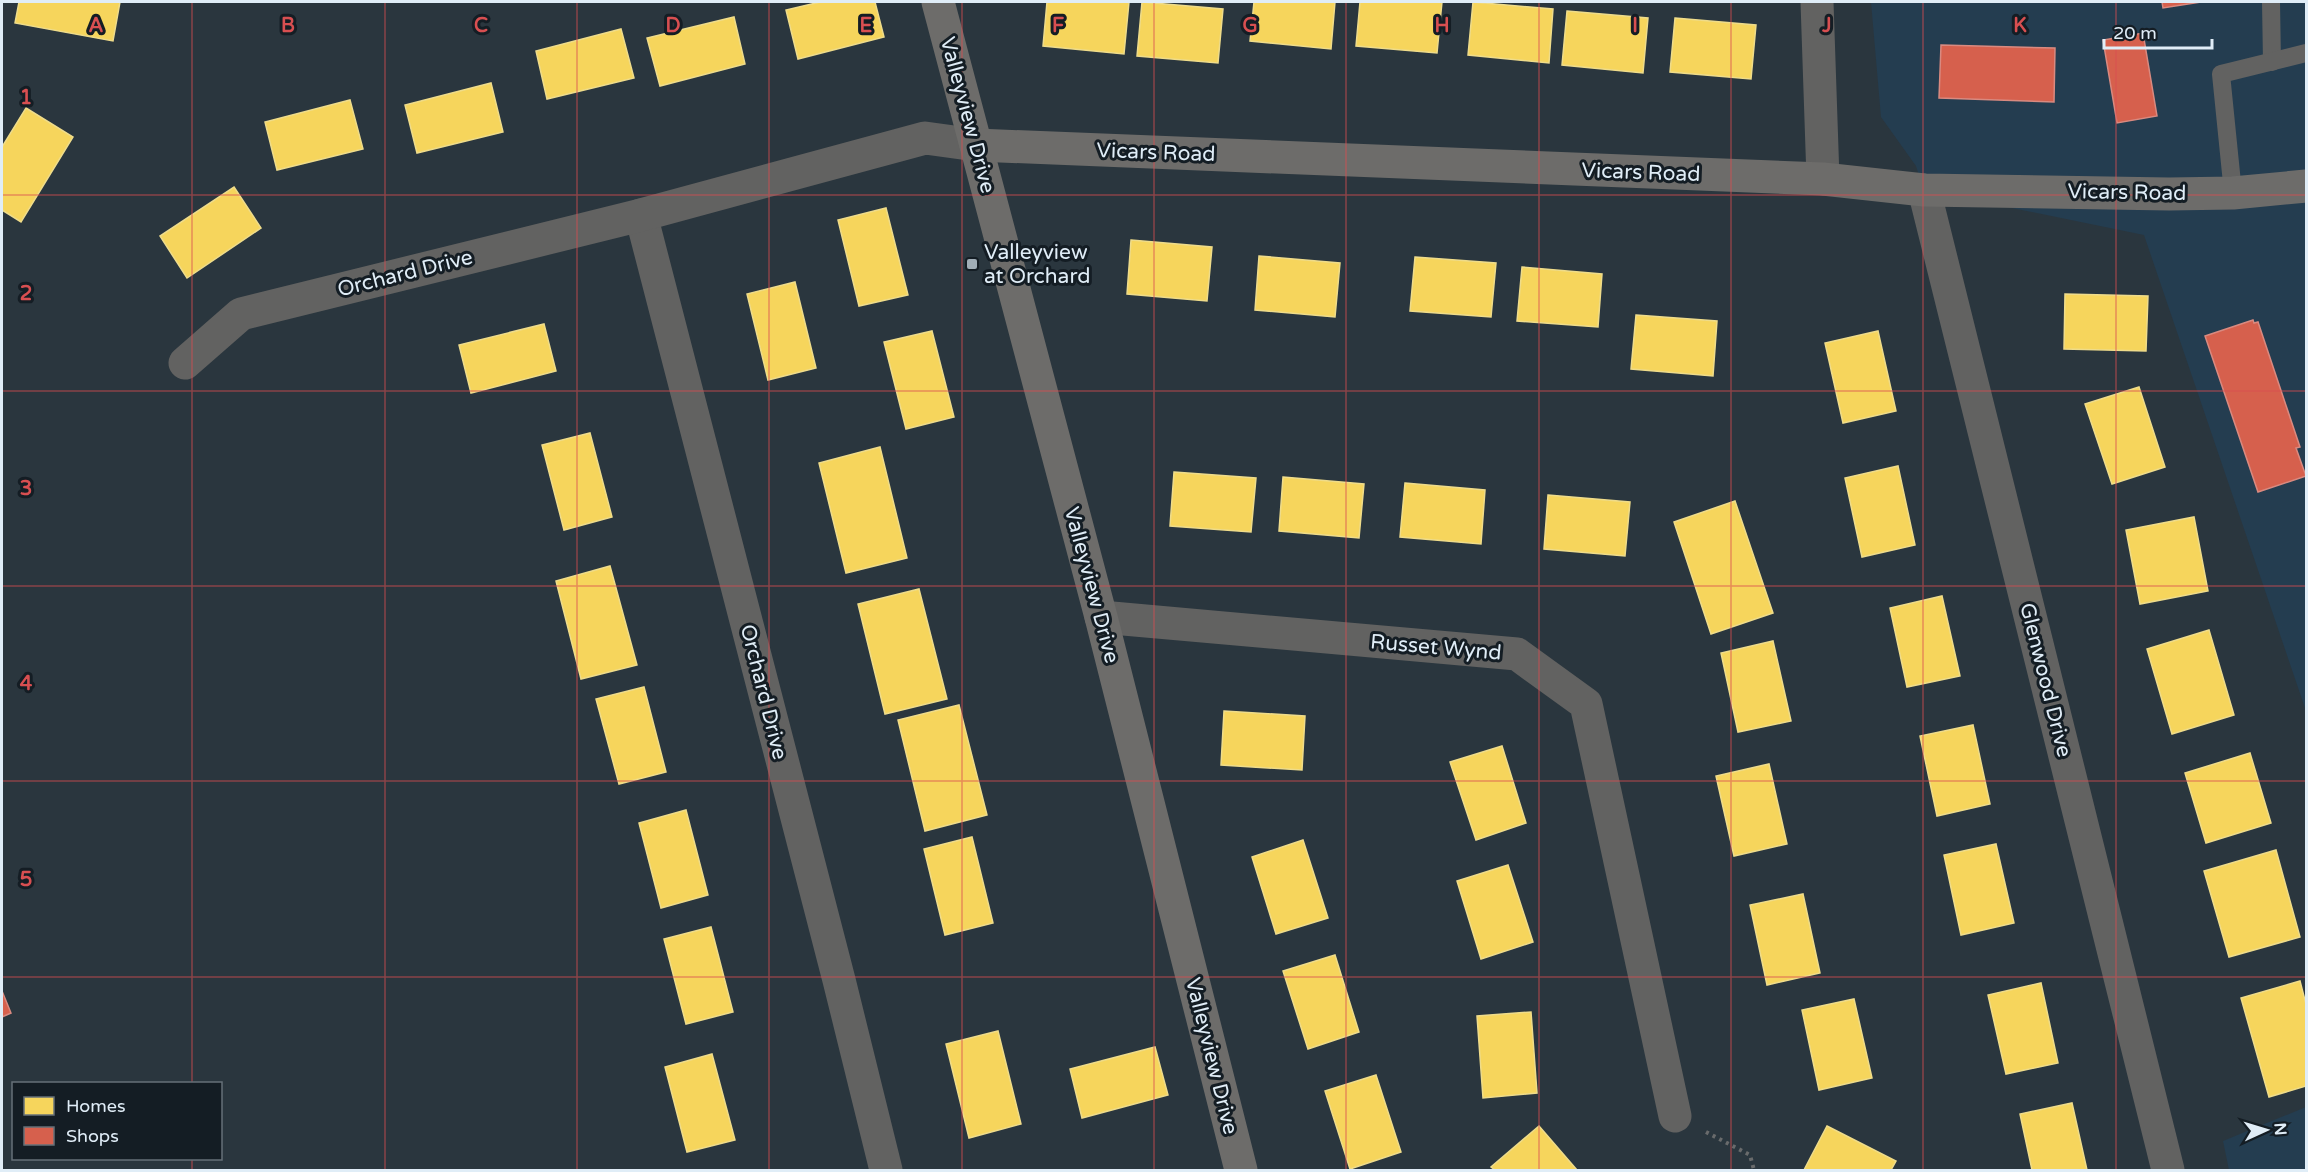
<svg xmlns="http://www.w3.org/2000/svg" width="2308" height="1172" viewBox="0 0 2308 1172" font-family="'Varela Round',sans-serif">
<rect width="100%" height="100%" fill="#2a363e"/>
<g fill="#243d50">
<path d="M1871,2H2306V711L2144,235L1924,190L1916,166L1881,117Z"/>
<path d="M2306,1107V1170H2229L2223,1141Z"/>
</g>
<g fill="#f6d55c" stroke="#efdc8a" stroke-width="1.5">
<path d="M19,2H120L113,41L15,23Z"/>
<path d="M820,2H875L884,37L798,59L786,10Z"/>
<path d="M1047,2H1129L1124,54L1043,46Z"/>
<path d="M1142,2L1223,9L1218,63L1137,56Z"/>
<path d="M1254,2H1335L1331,49L1250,41Z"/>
<path d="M1360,2H1442L1437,53L1356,46Z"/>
<path d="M1473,2L1553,9L1549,63L1468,55Z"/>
<path d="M1567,11L1648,18L1643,73L1562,65Z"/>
<path d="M734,17L745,64L660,86L647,38Z"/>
<path d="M1675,18L1756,25L1751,79L1670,72Z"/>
<path d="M621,29L634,78L547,99L536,51Z"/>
<path d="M491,83L503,132L417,153L405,105Z"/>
<path d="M350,100L363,149L277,170L265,122Z"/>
<path d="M26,108L73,137L21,222L2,210V147Z"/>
<path d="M234,187L261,228L187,278L160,236Z"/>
<path d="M886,208L908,295L859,306L838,220Z"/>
<path d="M1131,240L1212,247L1207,301L1127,294Z"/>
<path d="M1259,256L1340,263L1335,317L1255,310Z"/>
<path d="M1415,257L1496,263L1491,317L1410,311Z"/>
<path d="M1522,267L1602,274L1598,327L1517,321Z"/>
<path d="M795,282L816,368L768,380L747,294Z"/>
<path d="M2065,294L2148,296L2146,351L2064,349Z"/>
<path d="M1636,315L1717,321L1713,376L1631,369Z"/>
<path d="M544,324L556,371L471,393L459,345Z"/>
<path d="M932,331L954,417L906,429L884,342Z"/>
<path d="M1878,331L1896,411L1843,423L1825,343Z"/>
<path d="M2139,387L2165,467L2112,484L2085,404Z"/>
<path d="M590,433L612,517L564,530L542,445Z"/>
<path d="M880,447L907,558L846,573L819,463Z"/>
<path d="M1898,466L1915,545L1862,557L1845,478Z"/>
<path d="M1174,472L1256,478L1251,532L1170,526Z"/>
<path d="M1283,477L1364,484L1359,538L1279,531Z"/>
<path d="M1405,483L1485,490L1481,544L1400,537Z"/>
<path d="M1548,495L1630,502L1625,556L1544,549Z"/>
<path d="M1735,501L1773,613L1711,634L1674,522Z"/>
<path d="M2194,517L2208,591L2140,604L2126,530Z"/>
<path d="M610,566L637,665L581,679L556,581Z"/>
<path d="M919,589L947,699L885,714L858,604Z"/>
<path d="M1942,596L1960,676L1907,687L1890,608Z"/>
<path d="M2209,630L2234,715L2172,734L2147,649Z"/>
<path d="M1773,641L1791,721L1738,732L1721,653Z"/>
<path d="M644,687L666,772L619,784L596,699Z"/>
<path d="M959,705L987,815L925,831L898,720Z"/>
<path d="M1224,711L1305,716L1302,770L1221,765Z"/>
<path d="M1973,725L1990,804L1937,816L1920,736Z"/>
<path d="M1502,746L1526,823L1476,840L1450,762Z"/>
<path d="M2250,753L2271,823L2206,843L2185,773Z"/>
<path d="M1769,764L1787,844L1734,856L1716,776Z"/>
<path d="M686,810L708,895L661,908L639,823Z"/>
<path d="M972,837L993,923L945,935L924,849Z"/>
<path d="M1303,840L1328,918L1276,934L1252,857Z"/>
<path d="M1996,844L2014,923L1961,935L1944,855Z"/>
<path d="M2276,850L2300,937L2229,957L2204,871Z"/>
<path d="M1508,865L1533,942L1481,959L1457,881Z"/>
<path d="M1803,894L1820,973L1767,985L1750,905Z"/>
<path d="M711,927L733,1012L686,1024L664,939Z"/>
<path d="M1335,955L1359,1032L1308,1049L1283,971Z"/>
<path d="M2300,981L2306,1004V1086L2269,1097L2241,998Z"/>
<path d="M2041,983L2058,1063L2006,1074L1988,995Z"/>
<path d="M1854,999L1872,1078L1819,1090L1802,1010Z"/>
<path d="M1531,1012L1537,1093L1483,1098L1477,1016Z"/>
<path d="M998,1031L1021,1124L969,1138L946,1044Z"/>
<path d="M1155,1047L1168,1095L1082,1118L1070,1069Z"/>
<path d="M712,1054L735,1140L687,1152L665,1067Z"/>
<path d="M1376,1075L1401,1152L1350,1169L1325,1091Z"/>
<path d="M2072,1103L2087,1170H2032L2020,1114Z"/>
<path d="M1539,1126L1577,1170H1495L1491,1167Z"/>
<path d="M1827,1126L1896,1161L1891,1170H1804Z"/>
</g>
<g fill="#d6604d" stroke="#d98a80" stroke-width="1.5">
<path d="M2162,2H2201L2163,8Z"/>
<path d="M2143,33L2157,116L2117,123L2103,40Z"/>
<path d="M1941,45L2055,48L2054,102L1939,98Z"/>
<path d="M2253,320L2254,323L2258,322L2300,447L2296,448L2306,476L2258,492L2205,336Z"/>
<path d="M2,991L11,1013L2,1017Z"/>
</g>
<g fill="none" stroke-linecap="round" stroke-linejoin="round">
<path stroke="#696b6c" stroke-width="4" stroke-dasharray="3 4.5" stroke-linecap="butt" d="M1706,1132L1750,1155L1754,1170"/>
<g stroke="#626261" stroke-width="18">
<path d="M2271,2L2272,62"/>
<path d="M2233,193L2221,74L2306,53"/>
</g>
<g stroke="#626261" stroke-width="33">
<path d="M1817,2L1823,179"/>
<path d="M1924,190L2168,1170"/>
<path d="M641,215L839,980L886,1170"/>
<path d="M185,363L241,314L641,215L925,138L976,145"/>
<path d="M1101,617L1517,654L1586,704L1675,1116"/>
</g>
<g stroke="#6d6c6a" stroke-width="33">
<path d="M938,2L1101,617L1241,1170"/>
<path d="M976,145L1823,179L1924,190L2169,194L2233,193L2306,186"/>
</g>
</g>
<path fill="none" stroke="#d84f51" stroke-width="1.5" stroke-opacity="0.55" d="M192,2V1084M385,2V1170M577,2V1170M769,2V1170M962,2V1170M1154,2V1170M1346,2V1170M1539,2V1170M1731,2V1170M1923,2V1170M2116,2V1170M2,195H2306M2,391H2306M2,586H2306M2,781H2306M2,977H2306M192,1158V1170"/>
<rect fill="#a0adb6" stroke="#141d24" stroke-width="2" x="966" y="258" width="12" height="12" rx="3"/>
<g text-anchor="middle" stroke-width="6" stroke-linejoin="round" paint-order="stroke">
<g font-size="21" fill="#e0edf7" stroke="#141d24">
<text transform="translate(968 115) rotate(75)" y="7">Valleyview Drive</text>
<text transform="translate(1156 152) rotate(2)" y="7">Vicars Road</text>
<text transform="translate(1641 172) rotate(2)" y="7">Vicars Road</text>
<text transform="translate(2127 192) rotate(1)" y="7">Vicars Road</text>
<text transform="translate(405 273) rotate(-14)" y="7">Orchard Drive</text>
<text transform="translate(1092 585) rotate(75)" y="7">Valleyview Drive</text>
<text transform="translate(1436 647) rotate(5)" y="7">Russet Wynd</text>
<text transform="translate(2046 680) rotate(76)" y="7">Glenwood Drive</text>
<text transform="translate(764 692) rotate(76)" y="7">Orchard Drive</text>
<text transform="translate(1212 1056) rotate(76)" y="7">Valleyview Drive</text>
</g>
<g font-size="21" fill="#e0edf7" stroke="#141d24" text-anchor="start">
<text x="984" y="259">Valleyview<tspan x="984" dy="24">at Orchard</tspan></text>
</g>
</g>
<g font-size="20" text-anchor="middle" font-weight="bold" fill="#d84f51" stroke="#141d24" stroke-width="6" stroke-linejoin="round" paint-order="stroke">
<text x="96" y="32">A</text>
<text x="288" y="32">B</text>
<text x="481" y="32">C</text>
<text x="673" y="32">D</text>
<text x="866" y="32">E</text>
<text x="1058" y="32">F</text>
<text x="1250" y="32">G</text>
<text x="1442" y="32">H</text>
<text x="1635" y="32">I</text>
<text x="1827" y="32">J</text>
<text x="2020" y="32">K</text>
<text x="26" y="104">1</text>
<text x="26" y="300">2</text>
<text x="26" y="495">3</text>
<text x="26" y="690">4</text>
<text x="26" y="886">5</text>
</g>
<rect width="2308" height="1172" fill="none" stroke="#e0edf7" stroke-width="6"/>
<rect x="12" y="1082" width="210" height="78" fill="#141d24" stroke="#667078" stroke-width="1.5"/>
<rect x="24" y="1097" width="30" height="18" fill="#f6d55c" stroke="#667078" stroke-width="1.5"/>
<text x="66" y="1112" font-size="18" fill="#e0edf7">Homes</text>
<rect x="24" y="1127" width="30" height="18" fill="#d6604d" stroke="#667078" stroke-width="1.5"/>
<text x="66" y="1142" font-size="18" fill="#e0edf7">Shops</text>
<g transform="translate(2266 1130) rotate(86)" stroke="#141d24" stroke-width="4.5" paint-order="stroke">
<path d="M0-4.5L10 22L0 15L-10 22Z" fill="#e0edf7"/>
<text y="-9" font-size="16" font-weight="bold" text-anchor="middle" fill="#e0edf7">N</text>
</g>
<path d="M2104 39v9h108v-9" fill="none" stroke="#e0edf7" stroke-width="3"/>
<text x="2113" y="39" font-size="18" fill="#e0edf7" stroke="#141d24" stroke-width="4.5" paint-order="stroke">20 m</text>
</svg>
